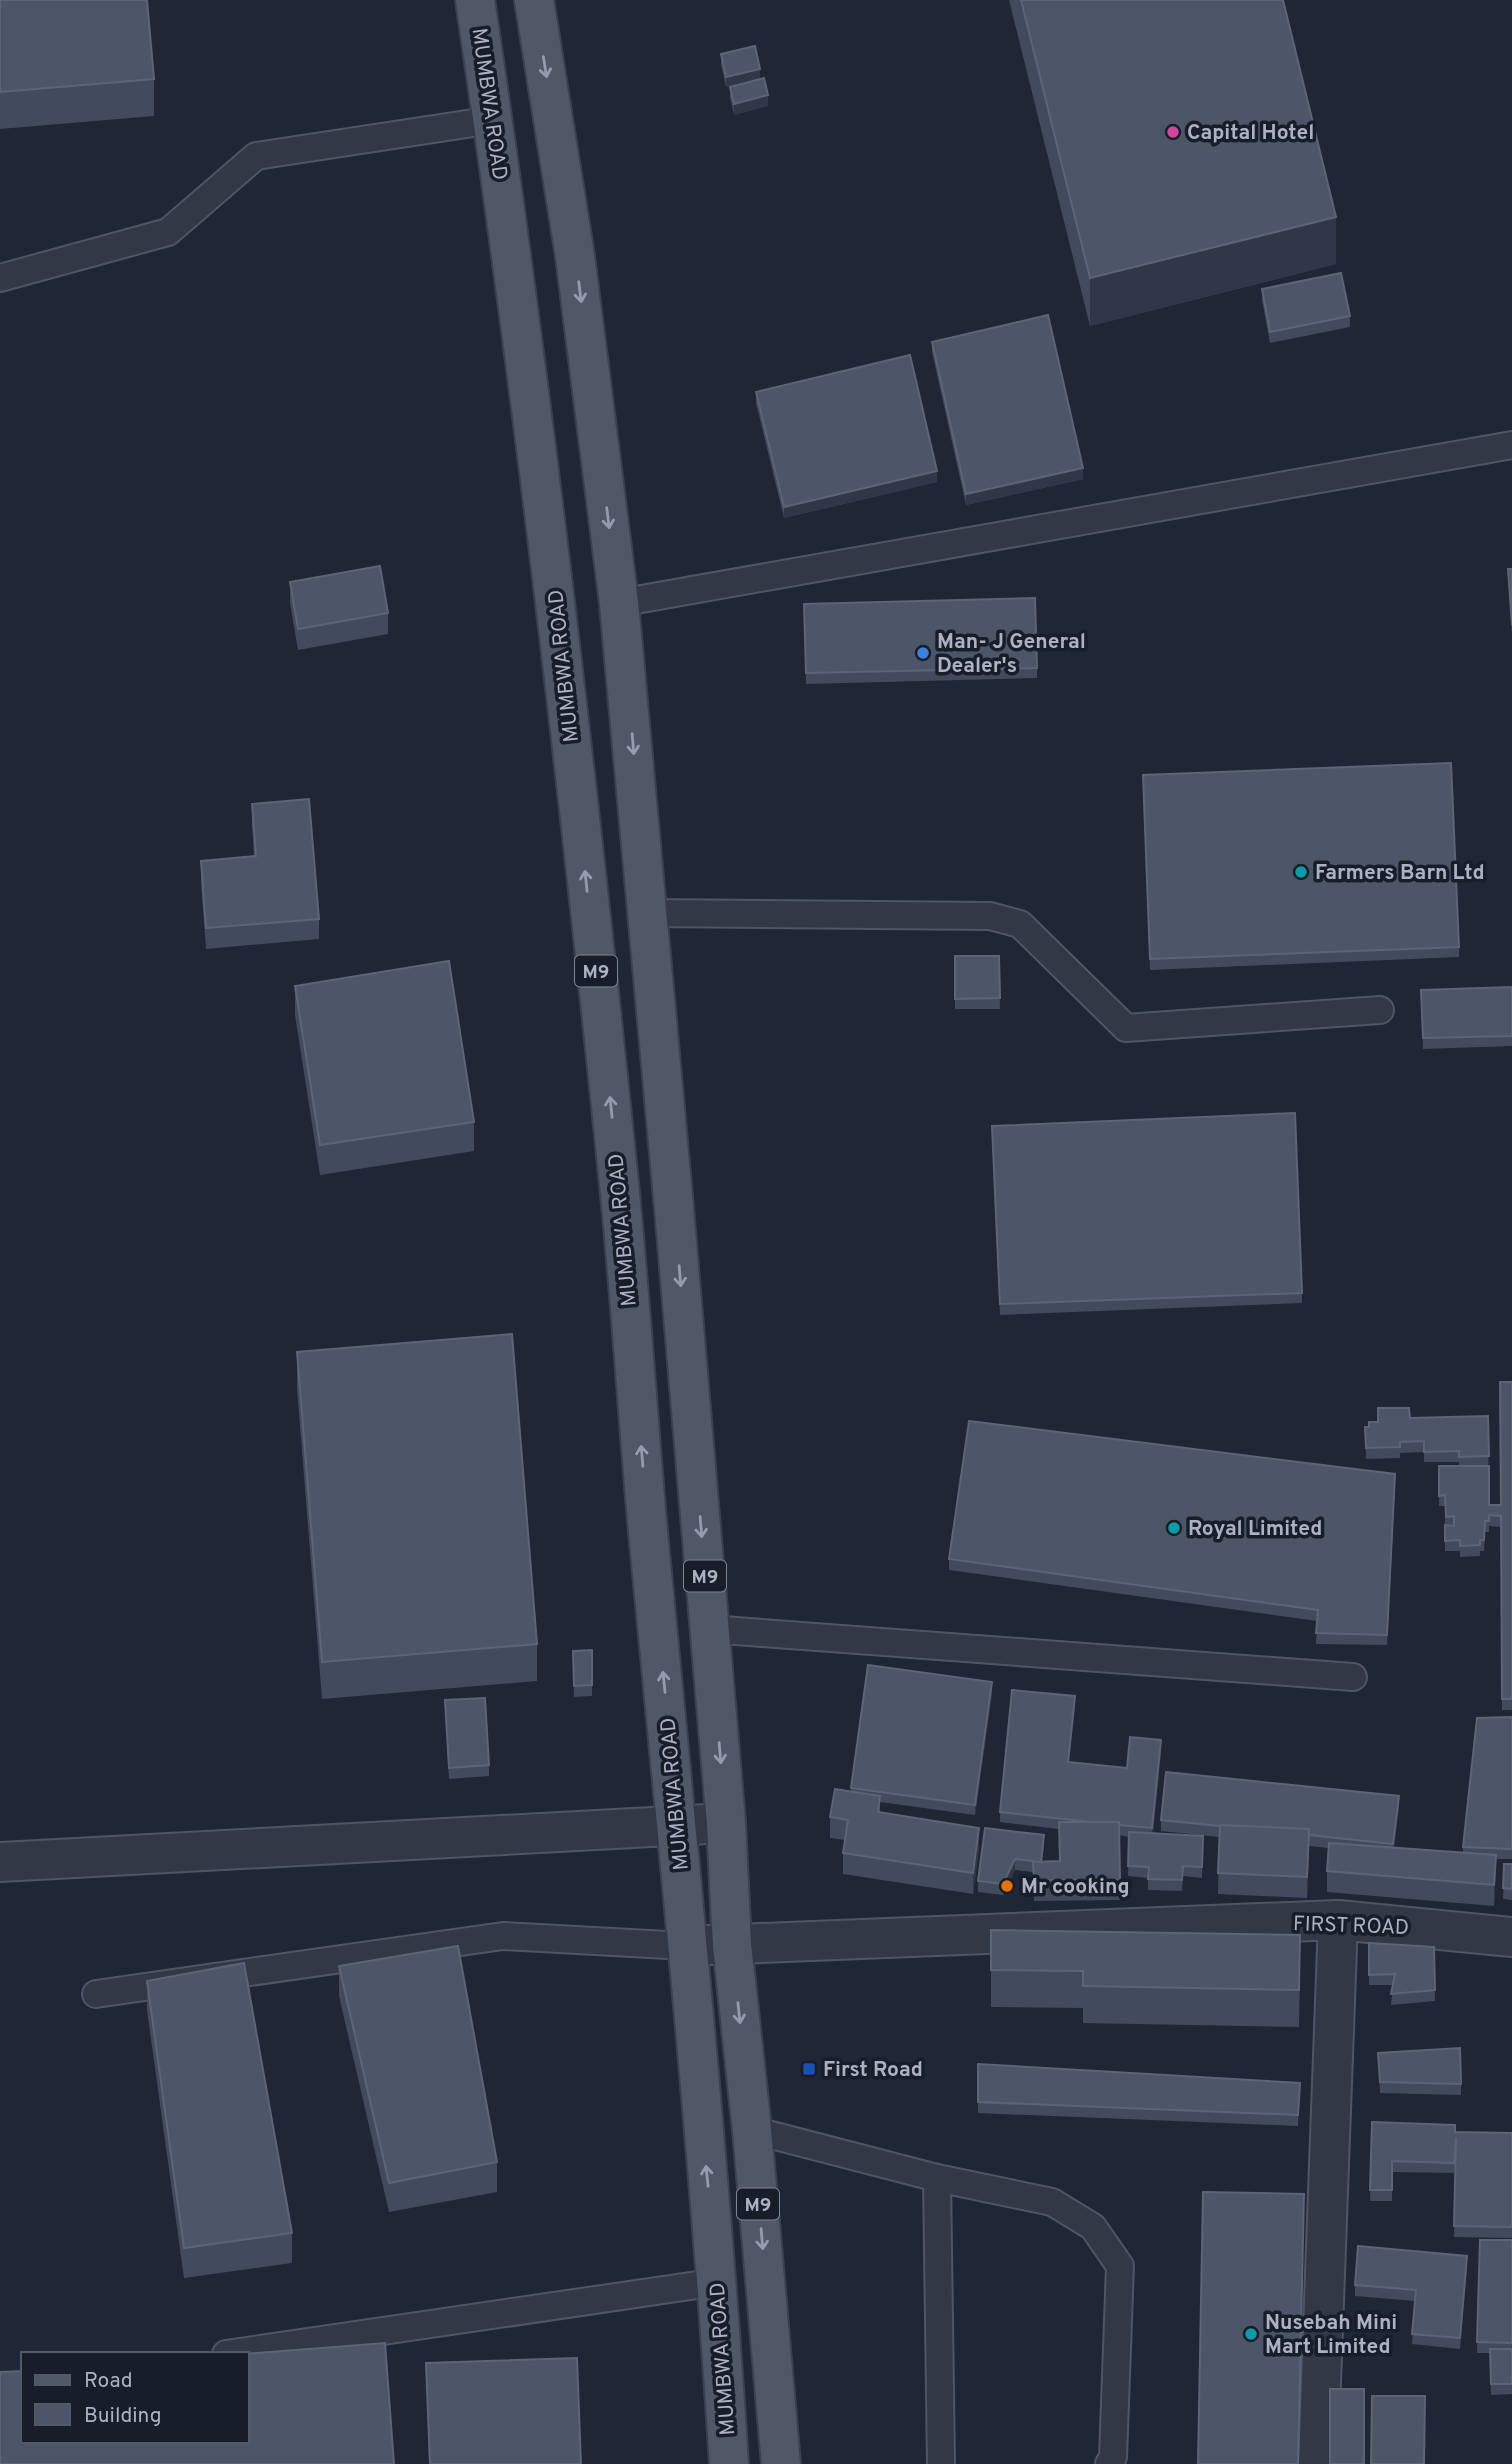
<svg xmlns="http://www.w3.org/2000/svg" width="1512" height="2464" viewBox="0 0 1512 2464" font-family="Overpass,sans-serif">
<rect width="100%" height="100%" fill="#1f2635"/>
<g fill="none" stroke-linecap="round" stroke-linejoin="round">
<g stroke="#505564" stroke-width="30">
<g id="service">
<path d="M0,278L168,232L256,156L493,120"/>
<path d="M619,603L1512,445"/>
<path d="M648,913L990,916L1020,924L1126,1028L1380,1010"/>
<path d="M709,1629L1353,1677"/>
<path d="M96,1994L503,1936L686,1946"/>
<path d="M752,2130L937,2178L1052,2202L1093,2227L1120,2266L1113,2457L1109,2464"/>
<path d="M937,2178L941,2464"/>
<path d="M226,2354L718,2282"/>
</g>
</g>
<g stroke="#505564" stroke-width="42">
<g id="minor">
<path d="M0,1862L726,1823"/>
<path d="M686,1946L1338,1920L1512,1937"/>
<path d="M1318,2464L1338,1920"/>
</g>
</g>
<g stroke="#3c4150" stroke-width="42">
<g id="primary">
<path d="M475,0C533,390 578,782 618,1174C630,1290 637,1406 647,1521C677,1835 709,2149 729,2464"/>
<path d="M534,0L575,256L619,603L674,1208L726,1823L732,1945L752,2130L781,2464"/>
</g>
</g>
<use href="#service" stroke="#323846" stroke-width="26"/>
<use href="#minor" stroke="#323846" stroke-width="38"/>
<use href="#primary" stroke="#505766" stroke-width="38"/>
</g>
<g fill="#424b5e">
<path d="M0,0L154,79V116L0,129Z"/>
<path d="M1009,0H1283L1336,264L1090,326Z"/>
<path d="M721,54L760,79L768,106L734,115L730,97V87L738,84L726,87L721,64Z"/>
<path d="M1262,289L1350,316V327L1270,343L1262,300Z"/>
<path d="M932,342L1083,479L966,505L932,352Z"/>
<path d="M756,392L937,482L784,518L756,403Z"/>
<path d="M1508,569H1512V636L1508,580Z"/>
<path d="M290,582L388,613V634L298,650L290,603Z"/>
<path d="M804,604L1037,668V678L806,684Z"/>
<path d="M1143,786L1459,947V957L1150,970Z"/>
<path d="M252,804L319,919V939L206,949L201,882V861L254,856L252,825Z"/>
<path d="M955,956H999L1000,1009H955Z"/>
<path d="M295,986L474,1122V1151L320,1175L295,1015Z"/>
<path d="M1512,987V1046L1423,1049L1421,990Z"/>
<path d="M992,1137L1302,1293V1303L1000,1315Z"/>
<path d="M297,1352L537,1644V1681L322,1699L297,1389Z"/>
<path d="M1512,1382V1710H1502L1501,1527L1489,1526V1532H1485L1484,1551H1480V1556L1460,1557V1551H1445V1506H1439V1466H1459V1462H1424V1452L1400,1453V1458L1366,1459L1365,1427H1369L1378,1422L1410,1418L1488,1416L1489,1505H1501Z"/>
<path d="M1395,1485L1387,1645L1316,1644L1317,1621L949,1570V1559Z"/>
<path d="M592,1650V1696L574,1697L573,1661Z"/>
<path d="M992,1693L975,1815L880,1802V1812L979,1848L973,1894L843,1874V1853L845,1840L830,1838V1817L851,1792V1788Z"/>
<path d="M445,1700L489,1765V1776L449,1779Z"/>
<path d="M1075,1707L1069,1762L1127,1768L1161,1751L1153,1833L1203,1836L1202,1878L1183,1876L1182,1891L1148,1890V1878L1128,1876L1129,1837L1119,1835L1120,1900L1034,1901L1033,1872L1015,1870L1003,1895L978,1892V1881L985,1828L1044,1846L1042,1862L1059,1861V1829L1000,1822V1812Z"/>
<path d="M1512,1717V1859H1496L1494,1906L1327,1892V1871L1329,1848L1309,1846L1307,1898L1218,1894L1219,1837L1161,1831V1820L1399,1807L1394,1848L1463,1853V1847Z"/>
<path d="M1504,1864H1512V1900L1503,1899Z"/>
<path d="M991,1930L1300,1972L1299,2027L1083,2023V2008L991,2007Z"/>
<path d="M1369,1943L1434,1947L1435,2001L1391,2005L1393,1985H1369Z"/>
<path d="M339,1966L497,2162V2192L389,2212L339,1996Z"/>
<path d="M147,1981L292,2233V2263L184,2278L147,2010Z"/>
<path d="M1378,2053L1461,2084V2095L1380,2093Z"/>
<path d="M978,2064L1300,2083L1298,2126L978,2113Z"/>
<path d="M1372,2122L1455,2132L1512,2133V2238L1454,2237L1456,2152L1454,2173L1392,2172V2201H1370Z"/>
<path d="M1480,2240H1512V2394L1491,2395L1490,2353H1477Z"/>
<path d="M1467,2267L1460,2349L1412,2344L1415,2301L1355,2296V2285Z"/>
<path d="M426,2363L581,2464H429Z"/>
</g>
<g fill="#2f3749">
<path d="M760,69V79L726,87V77Z"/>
<path d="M768,95V106L734,115V104Z"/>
<path d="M1336,217V264L1090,326V278Z"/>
<path d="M1083,468V479L966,505V494Z"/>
<path d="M937,471V482L784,518V507Z"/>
<path d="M992,1682V1693L975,1815V1805Z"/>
<path d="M1075,1696V1707L1068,1772V1762Z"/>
<path d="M1161,1740V1751L1152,1839V1828Z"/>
<path d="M1399,1796V1807L1393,1855V1844Z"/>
<path d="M979,1828V1848L973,1894V1873Z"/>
<path d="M1309,1829V1850L1307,1898V1877Z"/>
<path d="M1496,1855V1876L1494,1906V1885Z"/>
<path d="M1015,1859V1870L1003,1895V1884Z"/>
<path d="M1467,2256V2267L1460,2349V2338Z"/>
</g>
<g fill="#4d5669" stroke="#5c6477" stroke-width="2">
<path d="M0,0H147L154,79L0,92Z"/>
<path d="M1021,0H1283L1336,217L1090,278Z"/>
<path d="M755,46L760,69L726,77L721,54Z"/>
<path d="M764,78L768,95L734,104L730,87Z"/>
<path d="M1341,273L1350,316L1270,332L1262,289Z"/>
<path d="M1048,315L1083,468L966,494L932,342Z"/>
<path d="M910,355L937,471L784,507L756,392Z"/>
<path d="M380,566L388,613L298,629L290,582Z"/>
<path d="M1508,569H1512V625Z"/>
<path d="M1035,598L1037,668L806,673L804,604Z"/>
<path d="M1451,763L1459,947L1150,959L1143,775Z"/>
<path d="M309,799L319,919L206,928L201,861L256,856L252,804Z"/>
<path d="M955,956H999L1000,998L955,999Z"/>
<path d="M449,961L474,1122L320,1145L295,986Z"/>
<path d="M1512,987V1036L1423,1038L1421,990Z"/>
<path d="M1295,1113L1302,1293L1000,1304L992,1126Z"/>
<path d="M512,1334L537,1644L322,1662L297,1352Z"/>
<path d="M1500,1382H1512V1699H1502L1501,1516L1489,1515V1521H1485L1484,1540H1480V1545L1460,1546V1540L1445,1541V1525L1454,1526V1516L1446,1517L1445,1495L1439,1496V1466H1489V1505H1501Z"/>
<path d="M1378,1408H1409L1410,1418L1488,1416L1489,1456L1459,1457V1451L1424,1452V1441L1400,1442V1447L1366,1448L1365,1427H1369V1422H1378Z"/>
<path d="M969,1421L1395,1474L1387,1635L1316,1633L1318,1610L949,1559Z"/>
<path d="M592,1650V1685L574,1686L573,1651Z"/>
<path d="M868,1665L992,1682L975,1805L851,1788Z"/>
<path d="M1012,1690L1075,1696L1068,1762L1127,1768L1130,1737L1161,1740L1152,1828L1119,1825V1822H1091L1000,1812Z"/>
<path d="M485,1698L489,1765L449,1768L445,1700Z"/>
<path d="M1512,1717V1849L1463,1847L1477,1718Z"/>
<path d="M1166,1772L1399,1796L1393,1844L1309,1835V1829L1219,1826L1161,1820Z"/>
<path d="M835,1789L880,1796L878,1812L979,1828L973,1873L843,1853L848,1820L830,1817Z"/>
<path d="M1059,1822H1119L1120,1880H1034L1033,1862L1060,1861Z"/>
<path d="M1220,1825L1309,1829L1307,1877L1218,1873Z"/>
<path d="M985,1828L1044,1835L1041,1862L1015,1859L1003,1884L978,1881Z"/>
<path d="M1129,1832L1203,1836L1202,1867L1183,1866L1182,1880L1148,1879L1149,1867L1128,1866Z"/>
<path d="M1329,1843L1496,1855L1494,1885L1327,1871Z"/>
<path d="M1504,1864H1512V1889L1503,1888Z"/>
<path d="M991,1930L1300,1935L1299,1990L1083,1986V1971L991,1970Z"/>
<path d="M1369,1943L1434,1947L1435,1990L1391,1994L1395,1974L1369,1975Z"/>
<path d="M458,1946L497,2162L389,2183L339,1966Z"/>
<path d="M244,1963L292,2233L184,2248L147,1981Z"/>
<path d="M1460,2048L1461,2084L1380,2082L1378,2053Z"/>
<path d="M978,2064L1300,2083L1298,2115L978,2102Z"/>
<path d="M1372,2122L1455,2125V2132L1512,2133V2227L1454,2226L1456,2138L1454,2163L1392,2161V2190H1370Z"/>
<path d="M1203,2192L1304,2194L1298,2464H1198Z"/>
<path d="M1480,2240H1512V2343L1477,2342Z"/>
<path d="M1358,2246L1467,2256L1460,2338L1412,2334L1416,2290L1355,2285Z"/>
<path d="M385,2343L394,2464H0V2372L23,2371V2441H247V2354H243Z"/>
<path d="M1490,2349H1512V2384H1491Z"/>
<path d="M577,2358L581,2464H430L426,2363Z"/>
<rect x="1330" y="2389" width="34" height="75"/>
<path d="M1372,2396H1425L1424,2464H1371Z"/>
</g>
<defs><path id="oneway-shaft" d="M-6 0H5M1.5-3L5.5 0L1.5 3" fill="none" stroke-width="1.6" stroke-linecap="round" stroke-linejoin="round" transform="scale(1.75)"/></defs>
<g stroke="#959bac">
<use href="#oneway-shaft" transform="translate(545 67) rotate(81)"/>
<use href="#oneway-shaft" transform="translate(580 292) rotate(83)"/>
<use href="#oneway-shaft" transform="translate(608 518) rotate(83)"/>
<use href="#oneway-shaft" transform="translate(633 744) rotate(85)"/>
<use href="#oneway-shaft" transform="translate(586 881) rotate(-96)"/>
<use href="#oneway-shaft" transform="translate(611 1107) rotate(-96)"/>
<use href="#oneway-shaft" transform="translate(680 1276) rotate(85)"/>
<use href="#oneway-shaft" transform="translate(642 1456) rotate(-95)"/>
<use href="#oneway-shaft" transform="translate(701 1527) rotate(85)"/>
<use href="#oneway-shaft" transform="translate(664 1682) rotate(-96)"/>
<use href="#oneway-shaft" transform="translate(720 1753) rotate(85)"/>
<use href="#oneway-shaft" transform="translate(739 2013) rotate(84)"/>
<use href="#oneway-shaft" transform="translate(707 2176) rotate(-96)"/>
<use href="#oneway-shaft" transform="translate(762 2239) rotate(85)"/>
</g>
<circle fill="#d1479c" stroke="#181d2a" stroke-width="2.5" cx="1173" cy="132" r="7"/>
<circle fill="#3f7fe0" stroke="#181d2a" stroke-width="2.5" cx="923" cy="653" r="7"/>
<g fill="#0f9aa8" stroke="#181d2a" stroke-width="2.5">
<circle cx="1301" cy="872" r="7"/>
<circle cx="1174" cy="1528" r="7"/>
<circle cx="1251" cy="2334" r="7"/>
</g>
<circle fill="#e8710a" stroke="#181d2a" stroke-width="2.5" cx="1007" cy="1886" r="7"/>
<rect fill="#1a4fb4" stroke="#181d2a" stroke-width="2.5" x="802" y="2062" width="14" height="14" rx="3.5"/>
<g text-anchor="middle" stroke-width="7" stroke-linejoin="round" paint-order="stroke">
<g fill="#181d2a" stroke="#808595" stroke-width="2">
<rect x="575" y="955.5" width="42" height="31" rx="5"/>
<rect x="684" y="1560.5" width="42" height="31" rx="5"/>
<rect x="737" y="2188.5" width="42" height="31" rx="5"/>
</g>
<g font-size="19" font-weight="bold" fill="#acb2c3">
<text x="596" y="978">M9</text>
<text x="705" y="1583">M9</text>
<text x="758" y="2211">M9</text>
</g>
<g font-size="21" fill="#acb2c3" stroke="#181d2a">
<text transform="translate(490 104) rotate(82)" y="7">MUMBWA ROAD</text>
<text transform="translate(563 666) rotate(-96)" y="7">MUMBWA ROAD</text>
<text transform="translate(622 1230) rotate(-95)" y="7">MUMBWA ROAD</text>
<text transform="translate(674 1794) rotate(-95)" y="7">MUMBWA ROAD</text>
<text transform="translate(1351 1925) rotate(2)" y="7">FIRST ROAD</text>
<text transform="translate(722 2359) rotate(-94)" y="7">MUMBWA ROAD</text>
</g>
<g font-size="21" font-weight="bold" fill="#acb2c3" stroke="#181d2a" text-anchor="start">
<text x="1187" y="139">Capital Hotel</text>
<text x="937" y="648">Man- J General<tspan x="937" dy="24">Dealer's</tspan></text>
<text x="1315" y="879">Farmers Barn Ltd</text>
<text x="1188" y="1535">Royal Limited</text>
<text x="1021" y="1893">Mr cooking</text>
<text x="823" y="2076">First Road</text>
<text x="1265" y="2329">Nusebah Mini<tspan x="1265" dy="24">Mart Limited</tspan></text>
</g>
</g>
<rect x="21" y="2352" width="228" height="91" fill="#181d2a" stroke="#535967" stroke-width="2"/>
<rect x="35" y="2375" width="35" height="10" fill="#505766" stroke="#535967" stroke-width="2"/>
<text x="84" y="2387" font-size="21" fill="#acb2c3">Road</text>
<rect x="35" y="2404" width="35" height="21" fill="#4d5669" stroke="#535967" stroke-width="2"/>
<text x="84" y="2422" font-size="21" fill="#acb2c3">Building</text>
</svg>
